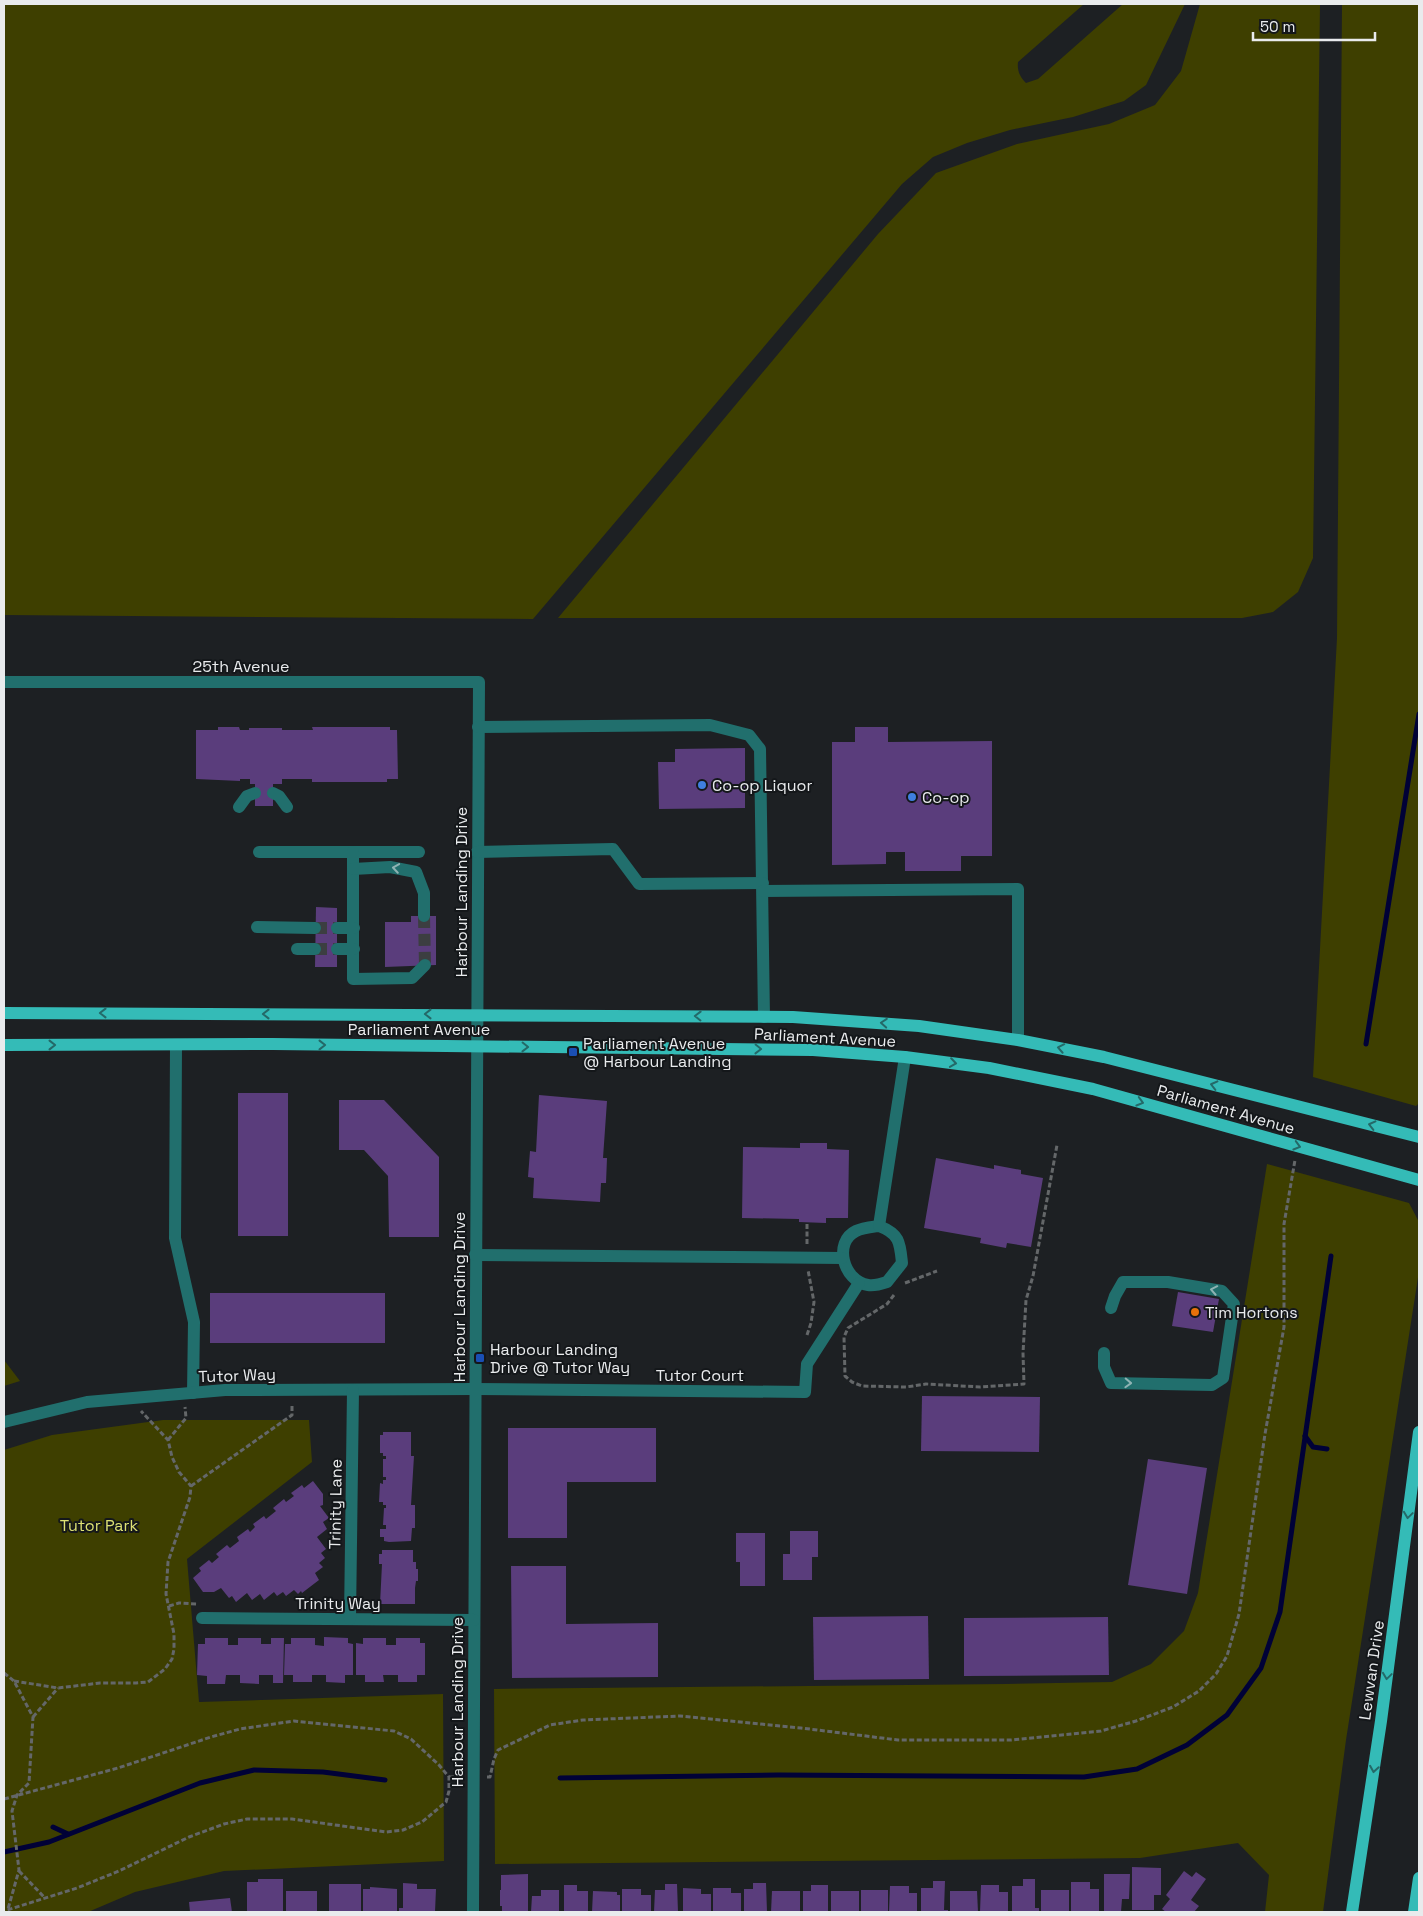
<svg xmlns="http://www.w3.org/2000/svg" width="1423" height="1916" viewBox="0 0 1423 1916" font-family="'Space Grotesk',sans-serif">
<rect width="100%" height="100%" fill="#1d2023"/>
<g fill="#3e3f00">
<path d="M4,4H1084L1018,62C1017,71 1020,77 1026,83L1038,79L1123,4H1185L1146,85L1124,101L1073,117L1010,130L967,143L933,157L902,184L533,619L4,615Z"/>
<path d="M1200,4H1320L1313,558L1298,592L1273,612L1242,618H558L878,234L936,173L1017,144L1109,124L1155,105L1181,71Z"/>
<path d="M1342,4H1419V1103L1416,1106L1313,1077L1337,638Z"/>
<path d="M1267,1164L1409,1203L1419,1222V1271L1346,1740L1323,1912H1265L1269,1875L1238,1843L1140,1858L495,1864L494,1689L1005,1684L1112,1682L1151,1664L1184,1631L1198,1593Z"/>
<path d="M4,1360L20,1381L4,1386Z"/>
<path d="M163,1420H309L312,1462L187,1559L199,1702L443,1694L444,1861L224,1871L135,1892L88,1912H4V1450L52,1435Z"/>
</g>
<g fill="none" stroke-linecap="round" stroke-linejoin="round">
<g stroke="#000137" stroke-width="5">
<path d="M1366,1044L1419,714"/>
<path d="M1305,1436L1313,1447L1327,1449"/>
<path d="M560,1778L778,1775L1084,1777L1137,1769L1187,1745L1227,1715L1261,1668L1280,1612L1331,1256"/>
<path d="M53,1827L68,1834"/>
<path d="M4,1852L49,1842L200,1783L254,1770L323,1772L385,1780"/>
</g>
</g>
<g fill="#5a3d7c">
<path d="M218,727H239L240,730H249V728H282V730H313L312,727H390V730H397L398,779H387V782H312V779H282V784H273V806H255V784H250V779H240V781L196,779V730H218Z"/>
<path d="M855,727H888V742L992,741V856H961V871H905V852H886V864L832,865V742H855Z"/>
<path d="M745,748V808L659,809L658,762H675V749Z"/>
<path d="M316,907L337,908V967H315Z"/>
<path d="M411,916H436V965L385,967V922H411Z"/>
<rect x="238" y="1093" width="50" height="143"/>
<path d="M539,1095L607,1101L603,1158H607L606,1183H601L600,1202L533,1198L534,1178L528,1177L530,1151L536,1152Z"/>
<path d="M339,1100H384L439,1157V1237H389L388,1176L364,1150H339Z"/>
<path d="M800,1143H827V1149L849,1150L848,1218H826V1223L799,1222V1219L742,1218L743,1147L800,1148Z"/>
<path d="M936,1158L994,1169V1165L1021,1170V1174L1043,1178L1031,1247L1007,1243L1006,1248L980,1243L981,1238L924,1228Z"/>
<path d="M1178,1292L1219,1299L1213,1332L1172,1326Z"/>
<rect x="210" y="1293" width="175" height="50"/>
<path d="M922,1396L1040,1397L1039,1452L921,1451Z"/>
<path d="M508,1428H656V1482H567V1538H508Z"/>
<path d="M383,1432H411V1456H414L411,1505H415V1528H412L411,1541L389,1542L384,1541V1537H380V1529H386V1525H383L384,1508H386V1505H383V1502H379L380,1483L383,1484V1480H386V1477H383V1459H386V1456H383V1453H380V1435H383Z"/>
<path d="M1148,1459L1207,1468L1187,1594L1128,1585Z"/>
<path d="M313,1481L323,1494V1505L320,1506L329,1518L323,1522L327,1529L317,1537L326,1549L321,1553L325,1558L319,1563L323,1567L315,1573L319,1580L302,1593L301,1591L298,1594L294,1590L286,1596L283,1592L277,1596L274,1592L264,1600L260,1594L252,1600L247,1593L236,1602L232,1596L229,1598L221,1588L214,1592H203L193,1578L201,1571L199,1568L209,1560L212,1563L219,1557L216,1554L227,1545L230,1548L239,1541L237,1537L248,1529L250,1532L255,1527L253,1524L264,1516L266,1519L276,1511L273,1508L284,1499L286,1502L294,1496L291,1493L302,1485L304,1488Z"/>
<path d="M790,1531H818V1557H812V1580H783V1554H790Z"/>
<path d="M736,1533H765V1586H740V1562H736Z"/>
<path d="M382,1550H413V1562H416V1569H418V1581H416L415,1588V1604H380L382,1564H379V1554H382Z"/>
<path d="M511,1566H566V1624L658,1623V1677L512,1678Z"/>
<path d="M928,1616L929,1679L814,1680L813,1617Z"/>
<path d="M1108,1617L1109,1675L964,1676V1618Z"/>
<path d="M324,1637L348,1638V1643L353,1644V1675H345V1683L326,1682V1675H312V1682H293V1675H284L285,1644H291V1638H315V1645L324,1646Z"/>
<path d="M205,1638H228V1645H238V1638H261V1644H271V1638H284L283,1683H273V1675H259V1684L240,1683V1675H226L225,1684H207V1676L197,1675L198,1644H205Z"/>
<path d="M363,1638H386V1645H396V1638H420V1643H425V1675H417V1682H398V1675H383L384,1682H365V1675H356V1643L363,1644Z"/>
<path d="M1132,1867L1161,1868V1895H1154V1910H1132Z"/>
<path d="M1184,1871L1192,1877L1196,1872L1206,1879L1191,1900L1199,1906L1194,1912H1166L1162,1909L1170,1899L1166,1895Z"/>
<path d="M528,1874V1912H502V1906H500V1890H501V1875Z"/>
<path d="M1104,1874H1130L1129,1899H1122L1121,1912H1104Z"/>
<path d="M258,1879H283V1912H247V1882H258Z"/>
<path d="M1023,1879H1035V1908H1039V1912H1012V1886H1023Z"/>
<path d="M933,1881H945L944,1910H948V1912H921V1888H933Z"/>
<path d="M1071,1882H1090V1889H1099V1912H1071Z"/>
<path d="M403,1883L417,1884V1889H436L435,1912H399V1908H403Z"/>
<path d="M753,1883H766L767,1912H744V1889H753Z"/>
<rect x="329" y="1884" width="32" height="28"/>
<path d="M665,1884H677L678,1912H654L655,1890H665Z"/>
<path d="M564,1885H577V1891H588V1912H564Z"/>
<path d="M811,1885H828V1912H803V1891H811Z"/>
<path d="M981,1885H999V1892H1008V1912H980Z"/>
<path d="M890,1886H909V1893H917V1912H889Z"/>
<path d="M370,1887L397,1889V1912H363V1889H370Z"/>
<path d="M683,1888L701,1889V1894H711V1912H683Z"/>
<path d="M713,1888H731V1893H741V1912H713Z"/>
<path d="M622,1889H641V1895H651V1912H622Z"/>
<path d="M541,1890H559V1912H531L532,1896H541Z"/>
<rect x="861" y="1890" width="27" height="22"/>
<rect x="1041" y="1890" width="28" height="22"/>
<rect x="286" y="1891" width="31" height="21"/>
<path d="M593,1891L617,1892V1895H620V1912H592Z"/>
<path d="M772,1891H800V1912H771Z"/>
<rect x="831" y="1891" width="28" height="21"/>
<path d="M950,1891H977L978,1912H950Z"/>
<path d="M230,1898L232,1912H190L189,1902Z"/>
</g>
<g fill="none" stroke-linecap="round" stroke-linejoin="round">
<g stroke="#3c3e41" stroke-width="12" stroke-dasharray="12 6" stroke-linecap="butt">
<path d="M424,916L425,965"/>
<path d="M315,928H337"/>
<path d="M315,949H337"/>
</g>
<g stroke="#646769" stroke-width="3" stroke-dasharray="5 2.5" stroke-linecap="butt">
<path d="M807,1244V1222"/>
<path d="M905,1283L937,1271"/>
<path d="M894,1295L887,1304L848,1328L844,1337L845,1376L852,1382L862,1386L906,1387L926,1384L980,1387L1024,1384L1023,1353L1026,1300L1033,1276L1057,1145"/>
<path d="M807,1335L811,1323L814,1302L808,1270"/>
<path d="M168,1440L186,1418L185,1407"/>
<path d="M191,1486L292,1415V1404"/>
<path d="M169,1606L179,1603L198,1604"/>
<path d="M4,1673L14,1681L33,1717L29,1783L17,1795L12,1811L19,1870L8,1909"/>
<path d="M14,1681L58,1688L100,1683H136L148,1682L165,1669L172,1659L174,1649V1634L166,1594L168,1562L190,1497L191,1486L179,1472L172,1457L168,1440L141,1411"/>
<path d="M33,1717L58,1688"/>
<path d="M449,1777H461"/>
<path d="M487,1777H490L494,1759L498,1750L550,1725L583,1720L680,1716L801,1728L898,1740H1011L1101,1731L1136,1721L1173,1707L1199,1691L1216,1674L1227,1656L1239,1614L1265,1434L1284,1327V1224L1295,1160"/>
<path d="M4,1799L118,1768L211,1737L240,1729L294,1721L394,1731L411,1739L439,1765L449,1777V1791L446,1802L422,1822L403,1830L386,1832L292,1819H247L224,1824L189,1837L119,1871L77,1888L4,1911"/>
<path d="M19,1871L45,1898"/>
</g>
<g stroke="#216f6d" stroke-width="12">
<path d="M4,682H479L473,1912"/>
<path d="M478,727L710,725L749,735L760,749L764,1017"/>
<path d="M273,793L279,796L287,807"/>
<path d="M239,807L247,796L255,793"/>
<path d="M259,852H419"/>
<path d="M353,852V979L412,978L425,965"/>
<path d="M477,852L613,849L639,884L763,883"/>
<path d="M353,869L390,867L416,872L424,893V916"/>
<path d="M763,891L1018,889V1040"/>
<path d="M257,927L315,928"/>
<path d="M337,928H354"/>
<path d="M297,949H315"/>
<path d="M337,949H354"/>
<path d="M176,1045L175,1238L194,1322L193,1393"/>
<path d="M879,1226C900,1234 900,1243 902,1263L887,1282C881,1284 874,1286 868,1285C843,1281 833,1242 856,1231C862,1228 872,1227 879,1226Z"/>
<path d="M879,1226L905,1057"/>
<path d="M475,1255L842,1258"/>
<path d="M1104,1353V1367L1111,1383L1212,1385L1223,1378L1234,1304L1222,1291L1168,1282H1123L1115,1296L1111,1308"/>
<path d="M4,1422L87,1402L225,1390L475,1389L805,1392L807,1364L859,1283"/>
<path d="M202,1618L474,1620"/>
<path d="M350,1619L353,1390"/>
</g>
<g stroke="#34bbb7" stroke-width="12">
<path d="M4,1013L793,1017L919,1026L1018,1040L1104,1057L1419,1137"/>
<path d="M4,1045L273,1044L813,1050L905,1057L989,1068L1093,1089L1419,1180"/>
<path d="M1352,1912L1381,1721L1419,1432"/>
<path d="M1414,1912L1419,1878"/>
</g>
</g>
<defs><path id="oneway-chevron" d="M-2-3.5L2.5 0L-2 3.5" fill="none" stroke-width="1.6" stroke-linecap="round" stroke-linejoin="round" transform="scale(1.25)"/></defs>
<g stroke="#8fb3b3">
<use href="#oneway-chevron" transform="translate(396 868) rotate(-171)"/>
<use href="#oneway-chevron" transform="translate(1214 1290) rotate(-169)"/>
<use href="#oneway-chevron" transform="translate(1128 1383) rotate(2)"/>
</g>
<g stroke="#246968">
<use href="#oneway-chevron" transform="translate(103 1013) rotate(-180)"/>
<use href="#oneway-chevron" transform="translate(266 1014) rotate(-180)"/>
<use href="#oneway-chevron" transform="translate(428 1014) rotate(-180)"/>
<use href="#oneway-chevron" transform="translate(698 1016) rotate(-179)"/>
<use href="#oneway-chevron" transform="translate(884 1023) rotate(-176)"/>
<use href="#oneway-chevron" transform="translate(52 1045)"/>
<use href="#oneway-chevron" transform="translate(322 1045)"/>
<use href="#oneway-chevron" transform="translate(525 1047) rotate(1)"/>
<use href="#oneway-chevron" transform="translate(1061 1048) rotate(-169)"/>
<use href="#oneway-chevron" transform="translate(758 1049) rotate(1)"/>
<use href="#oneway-chevron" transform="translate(953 1063) rotate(8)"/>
<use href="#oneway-chevron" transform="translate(1214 1085) rotate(-166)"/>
<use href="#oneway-chevron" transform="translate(1140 1102) rotate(16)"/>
<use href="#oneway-chevron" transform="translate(1372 1125) rotate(-166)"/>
<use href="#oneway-chevron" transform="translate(1297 1146) rotate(16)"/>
<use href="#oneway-chevron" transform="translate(1408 1515) rotate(98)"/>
<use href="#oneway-chevron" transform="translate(1387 1676) rotate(98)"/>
<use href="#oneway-chevron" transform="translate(1374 1769) rotate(99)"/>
</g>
<g fill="#3f7fe0" stroke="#14171a" stroke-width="2">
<circle cx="702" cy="785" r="5"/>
<circle cx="912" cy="797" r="5"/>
</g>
<g fill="#1a4fb4" stroke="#14171a" stroke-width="2">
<rect x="568" y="1047" width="10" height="10" rx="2.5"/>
<rect x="475" y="1353" width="10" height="10" rx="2.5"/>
</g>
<circle fill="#e8710a" stroke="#14171a" stroke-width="2" cx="1195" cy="1312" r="5"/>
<g text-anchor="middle" stroke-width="4" stroke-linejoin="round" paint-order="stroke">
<g font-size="16" fill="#e9ebed" stroke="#14171a">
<text x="241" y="672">25th Avenue</text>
<text transform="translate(461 892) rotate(-90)" y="6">Harbour Landing Drive</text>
<text x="419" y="1035">Parliament Avenue</text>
<text transform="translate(825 1037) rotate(3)" y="6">Parliament Avenue</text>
<text transform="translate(1226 1109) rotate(16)" y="6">Parliament Avenue</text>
<text transform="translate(459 1297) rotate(-90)" y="6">Harbour Landing Drive</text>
<text transform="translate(237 1375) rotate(-2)" y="6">Tutor Way</text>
<text x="700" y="1381">Tutor Court</text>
<text transform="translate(335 1504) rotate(-89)" y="6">Trinity Lane</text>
<text x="338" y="1609">Trinity Way</text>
<text transform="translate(1371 1670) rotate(-82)" y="6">Lewvan Drive</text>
<text transform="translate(457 1702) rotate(-90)" y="6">Harbour Landing Drive</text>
</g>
<g font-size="16" fill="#e9ebed" stroke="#14171a" text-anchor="start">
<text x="712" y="791">Co-op Liquor</text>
<text x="922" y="803">Co-op</text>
<text x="583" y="1049">Parliament Avenue<tspan x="583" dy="18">@ Harbour Landing</tspan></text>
<text x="1205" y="1318">Tim Hortons</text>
<text x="490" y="1355">Harbour Landing<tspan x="490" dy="18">Drive @ Tutor Way</tspan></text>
</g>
<g font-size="16" fill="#dde173" stroke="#14171a">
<text x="99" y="1531">Tutor Park</text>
</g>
</g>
<rect width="1423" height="1916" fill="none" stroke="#e9ebed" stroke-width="10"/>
<path d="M1253 32v8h122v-8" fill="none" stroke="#e9ebed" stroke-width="2.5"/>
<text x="1260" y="32" font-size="15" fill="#e9ebed" stroke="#14171a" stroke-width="4" paint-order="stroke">50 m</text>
</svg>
